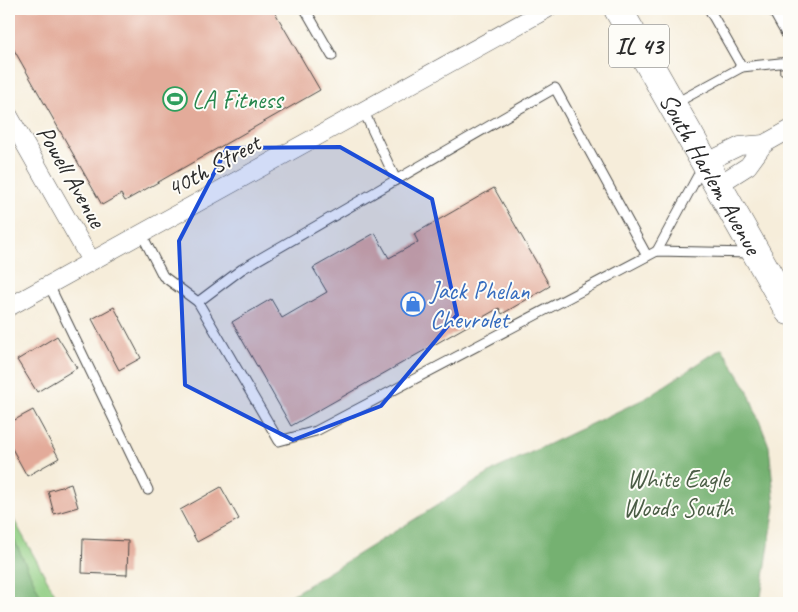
<svg xmlns="http://www.w3.org/2000/svg" width="798" height="612" viewBox="0 0 798 612" font-family="Caveat,sans-serif">
<rect width="100%" height="100%" fill="#fdfcf7"/>
<filter id="ink" filterUnits="userSpaceOnUse"><feTurbulence type="fractalNoise" baseFrequency=".02" numOctaves="2"/><feDisplacementMap in="SourceGraphic" scale="10" xChannelSelector="R" yChannelSelector="G"/><feConvolveMatrix kernelMatrix="1 2 1 2 8 2 1 2 1" color-interpolation-filters="sRGB"/></filter>
<filter id="wash" filterUnits="userSpaceOnUse"><feTurbulence type="fractalNoise" baseFrequency=".0096" numOctaves="4" result="noise"/><feDisplacementMap in="SourceGraphic" scale="20" xChannelSelector="R" yChannelSelector="G"/><feGaussianBlur stdDeviation="1.12" result="paint"/><feColorMatrix in="noise" values="0 0 0 0 0 0 0 0 0 0 0 0 0 0 0 0 0 1.4 0 .05"/><feComposite in="paint" operator="in"/></filter>
<g filter="url(#wash)">
<rect width="100%" height="100%" fill="#f6edda"/>
<path fill="#91ce83" stroke="#5e7c57" d="M9,511L60,603H9Z"/>
<g fill="#74b171" stroke="#506e4e">
<path d="M722,348L747,389L769,446L775,506L760,603H279L496,469L646,398Z"/>
<path d="M9,529L44,603H9Z"/>
</g>
<g id="blocks">
<g fill="#e3ab9a">
<path d="M9,9H273L320,90L125,201L121,194L102,205L9,41Z"/>
<path d="M779,61H787V74H780Z"/>
<path d="M494,188L550,286L502,314L499,308L291,426L232,322L271,299L282,318L327,292L313,268L375,233L389,258L418,242L414,234Z"/>
<path d="M114,307L141,358L119,370L92,319Z"/>
<path d="M57,336L77,368L37,392L17,360Z"/>
<path d="M33,410L59,458L27,476L9,443V423Z"/>
<path d="M71,484L78,507L54,514L48,491Z"/>
<path d="M221,487L239,519L197,542L180,510Z"/>
<path d="M83,539L128,541L127,575L82,573Z"/>
</g>
</g>
</g>
<g filter="url(#ink)">
<use href="#blocks" fill-opacity="0" stroke="#494845" stroke-width="1"/>
<g fill="none" stroke-linecap="round" stroke-linejoin="round">
<g stroke="#494845" stroke-width="11">
<g id="service">
<path d="M305,9L332,56"/>
<path d="M709,9L742,67"/>
<path d="M772,9L789,39"/>
<path d="M674,104L742,67L789,62"/>
<path d="M363,110L396,180"/>
<path d="M141,233L163,276L198,302L279,441L316,431L657,251L751,253"/>
<path d="M657,251L702,168"/>
<path d="M49,285L148,490"/>
<path d="M198,302L242,269L555,88L647,256"/>
</g>
</g>
<g stroke="#494845" stroke-width="19">
<g id="minor">
<path d="M9,116L91,261"/>
<path d="M705,163L740,146L764,144L789,130"/>
<path d="M718,185L748,166L764,144"/>
<path d="M9,307L547,9"/>
</g>
</g>
<g stroke="#494845" stroke-width="29">
<g id="primary">
<path id="s1" d="M618,9L789,311"/>
</g>
</g>
<use href="#service" stroke="#fff" stroke-width="9"/>
<use href="#minor" stroke="#fff" stroke-width="18"/>
<use href="#primary" stroke="#fff" stroke-width="28"/>
</g>
</g>
<path fill="#1d4ed8" fill-opacity="0.2" stroke="#1d4ed8" stroke-width="4" stroke-linejoin="round" d="M340,147L432,199L457,315L381,406L293,440L185,385L179,241L227,148Z"/>
<defs>
<g id="stadium-ring" transform="scale(1.25)"><circle r="9.5" fill="#fdfcf7" stroke="#2e9e5b" stroke-width="1.5"/><path d="M0-5a6.5 5 0 1 0 0 10a6.5 5 0 1 0 0-10ZM-3.5-1.8h7v3.6h-7Z" fill="#2e9e5b"/></g>
<g id="shop-ring" transform="scale(1.25)"><circle r="9.5" fill="#fdfcf7" stroke="#3f7fe0" stroke-width="1.5"/><path d="M-5-2.5h2.3a2.7 3.5 0 0 1 5.4 0H5L5.5 6h-11ZM-1.5-2.5h3a1.5 2.3 0 0 0-3 0Z" fill="#3f7fe0"/></g>
</defs>
<g fill-rule="evenodd">
<use href="#stadium-ring" x="175" y="99"/>
<use href="#shop-ring" x="413" y="304"/>
</g>
<g text-anchor="middle" stroke-width="4" stroke-linejoin="round" paint-order="stroke">
<rect fill="#fdfcf7" stroke="#6a6a68" stroke-width="1" x="609" y="24.5" width="60" height="43" rx="4"/>
<g font-size="24" font-weight="bold" fill="#2b2b2b">
<text x="639" y="54">IL 43</text>
</g>
<g font-size="25" fill="#27864d" stroke="#fdfcf7" text-anchor="start">
<text x="192" y="108">LA Fitness</text>
</g>
<g font-size="25" fill="#2b2b2b" stroke="#fdfcf7">
<text transform="translate(213 165) rotate(-29)" y="9">40th Street</text>
<text dy="9" stroke="none"><textPath href="#s1" startOffset="189">South Harlem Avenue</textPath></text>
<text transform="translate(72 176) rotate(60)" y="9">Powell Avenue</text>
</g>
<g font-size="25" fill="#366cbe" stroke="#fdfcf7" text-anchor="start">
<text x="430" y="299">Jack Phelan<tspan x="430" dy="29">Chevrolet</tspan></text>
</g>
<g font-size="25" fill="#4a5c45" stroke="#fdfcf7">
<text x="678" y="487">White Eagle<tspan x="678" dy="29">Woods South</tspan></text>
</g>
</g>
<rect width="798" height="612" fill="none" stroke="#fdfcf7" stroke-width="30"/>
</svg>
